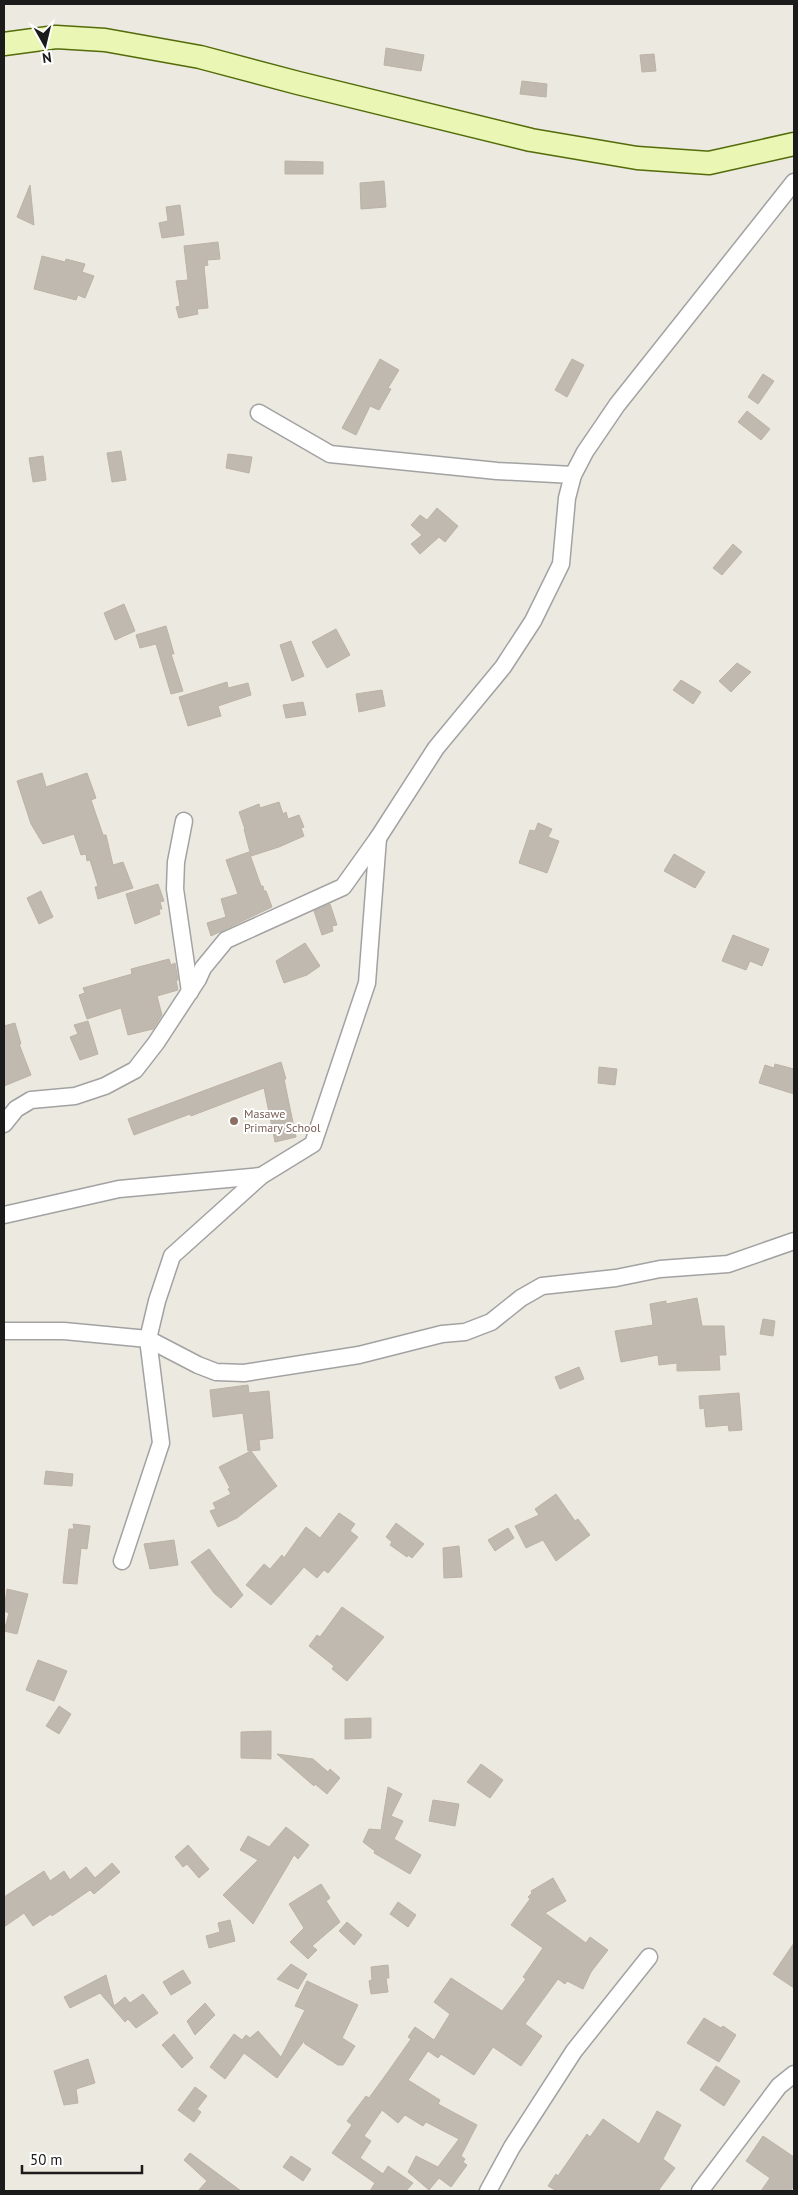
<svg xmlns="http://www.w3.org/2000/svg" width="798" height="2195" viewBox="0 0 798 2195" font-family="'PT Sans',sans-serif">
<rect width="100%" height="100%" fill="#eceae0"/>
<g fill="#c0b9b0" stroke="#bdb2a4">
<path d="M386,48L424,55L421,71L384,65Z"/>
<path d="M654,54L656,71L642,72L640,55Z"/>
<path d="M522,81L547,84L546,97L520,94Z"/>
<path d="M285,161L323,162V174H285Z"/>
<path d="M384,181L386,207L361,209L360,183Z"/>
<path d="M30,185L34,225L17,217Z"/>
<path d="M180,205L184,235L162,238L159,223L168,221L166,207Z"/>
<path d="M218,242L220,259L207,260L208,265L204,266L208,308L197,309L198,314L179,318L176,307L180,306L176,281L188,280L184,246Z"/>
<path d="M42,256L65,262L66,259L85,264L82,272L94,276L85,298L78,295L76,300L34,289Z"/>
<path d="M380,359L399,370L388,388L391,389L379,410L370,406L356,435L342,428Z"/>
<path d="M572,359L584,365L567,397L555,390Z"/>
<path d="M763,374L774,381L758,404L748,397Z"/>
<path d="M747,411L770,429L761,440L738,422Z"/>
<path d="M121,451L126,480L112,482L107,453Z"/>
<path d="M228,454L252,457L249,473L226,468Z"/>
<path d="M43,456L46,480L33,482L29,458Z"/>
<path d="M437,508L458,526L445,542L439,537L420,554L411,544L422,535L411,525L420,515L427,520Z"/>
<path d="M733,544L742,552L722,575L713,568Z"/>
<path d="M124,604L135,631L115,640L104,613Z"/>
<path d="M166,626L174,654H171L183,691L171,694L156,644L140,648L136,635Z"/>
<path d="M336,629L350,655L327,668L312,642Z"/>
<path d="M291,641L304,676L292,681L280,645Z"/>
<path d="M737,663L751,672L731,692L719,681Z"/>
<path d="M681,680L701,692L693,704L673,690Z"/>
<path d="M227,682L228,688L248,683L251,695L218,706L221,716L188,726L179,697Z"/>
<path d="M382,690L385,706L359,712L356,694Z"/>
<path d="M303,702L306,715L286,718L283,705Z"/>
<path d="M42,773L46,787L87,773L96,798L91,800L103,835H106L113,865L123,862L133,888L98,899L95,887L98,886L90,860L87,861L86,854L81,855L74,834L43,844L31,824L17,781Z"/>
<path d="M279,802L283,814L286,812L288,819L299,815L304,827L301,828L304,836L279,847L251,856L244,829H245L239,812L259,804L260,808Z"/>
<path d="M538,823L552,829L548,837L559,841L547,873L519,863L530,830L535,831Z"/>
<path d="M249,852L261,886H263L264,891H266L272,907L211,936L207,923L226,917L221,899L238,894L226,860Z"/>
<path d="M674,854L705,872L695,888L664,871Z"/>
<path d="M158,884L164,901L160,902L162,909H159L160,914L135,924L126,894Z"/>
<path d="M41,891L53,917L39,924L27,898Z"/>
<path d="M330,904L337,925L332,926L333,931L322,935L314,911Z"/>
<path d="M733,935L769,949L762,966L750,961L746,970L722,961Z"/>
<path d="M305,943L320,966L307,975L284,983L276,961Z"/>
<path d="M169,959L171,965L175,963L178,980H176L178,990L157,996L162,1015L153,1029L128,1035L121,1008L87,1019L79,995L85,993L83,988L132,974L131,969Z"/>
<path d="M88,1021L98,1054L80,1060L70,1037L78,1034L74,1025Z"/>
<path d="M15,1023L21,1044H19L31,1075L4,1086V1026Z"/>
<path d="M281,1062L286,1079H284L296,1137L275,1142L264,1088L191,1116L190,1114L134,1135L128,1119Z"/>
<path d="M775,1064L794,1069V1094L759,1083L765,1065L774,1068Z"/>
<path d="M599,1067L617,1069L615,1085L598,1083Z"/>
<path d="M697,1298L702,1326H724L726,1355H719L720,1370L677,1371V1363L659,1365L658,1355L621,1362L615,1331L653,1325L650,1304L666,1301V1304Z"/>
<path d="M763,1319L775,1321L773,1336L760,1334Z"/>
<path d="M579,1367L584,1379L560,1389L555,1377Z"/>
<path d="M248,1385L249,1393L269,1391L273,1438L259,1440L260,1450L248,1451L243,1413L213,1417L210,1390Z"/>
<path d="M739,1393L742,1430L729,1431L728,1425L706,1427L704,1408L700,1409L699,1396Z"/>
<path d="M251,1451L277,1486L237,1518L218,1527L210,1511L216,1509L213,1503L231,1494L228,1489L230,1488L219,1467Z"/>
<path d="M46,1471L73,1474L72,1486L44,1484Z"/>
<path d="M556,1494L575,1521L578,1519L590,1535L556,1561L543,1540L526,1548L515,1526L539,1515L535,1509Z"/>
<path d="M339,1513L355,1524L350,1531L358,1537L328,1573L324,1570L317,1578L304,1567L271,1605L246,1585L264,1564L270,1569L282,1555L284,1558L306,1527L320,1538Z"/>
<path d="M396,1523L424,1544L412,1558L408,1555L407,1557L390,1545L392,1542L386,1537Z"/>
<path d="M73,1524L90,1526L87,1549L81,1548L77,1584L63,1583L69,1529H74Z"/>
<path d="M508,1528L514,1538L495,1551L488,1540Z"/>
<path d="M174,1540L178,1565L150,1569L144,1544Z"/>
<path d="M459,1546L462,1577L444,1578L443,1548Z"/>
<path d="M209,1549L243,1595L231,1608L214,1593L191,1562Z"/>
<path d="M7,1589L28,1594L17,1634L4,1631L9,1613L4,1611Z"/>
<path d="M342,1607L384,1637L347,1681L332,1669L334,1666L309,1646L317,1635L320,1637Z"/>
<path d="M38,1660L67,1671L54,1701L26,1690Z"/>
<path d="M59,1706L71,1714L59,1734L46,1726Z"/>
<path d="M371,1718V1738L345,1739V1719Z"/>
<path d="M271,1731V1759L241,1758V1732Z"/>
<path d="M277,1754L313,1759L328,1772L330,1769L340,1778L327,1794L315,1784L314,1786Z"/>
<path d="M481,1764L503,1780L490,1798L467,1782Z"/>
<path d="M388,1787L402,1794L391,1816L403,1821L394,1839L421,1855L410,1874L374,1853L375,1851L363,1842L369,1829L381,1830Z"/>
<path d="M433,1800L459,1804L455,1826L429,1821Z"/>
<path d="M286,1827L309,1845L298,1859L294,1855L253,1924L223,1895L258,1860L240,1850L248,1836L269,1847Z"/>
<path d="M188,1845L209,1869L199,1878L187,1864L183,1867L175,1857Z"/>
<path d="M112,1863L120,1872L94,1894L90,1890L52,1916L51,1914L33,1926L24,1913L4,1927V1897L44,1871L50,1881L64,1871L70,1880L86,1867L95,1878Z"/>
<path d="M553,1878L566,1901L545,1913L586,1943L590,1937L608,1950L591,1972L583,1989L567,1981L565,1984L558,1979L525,2024L542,2036L521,2066L493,2047L474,2075L441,2054L438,2058L428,2051L408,2080L440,2100L438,2104L477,2125L461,2156L465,2159L463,2162L467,2165L451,2187L439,2178L429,2190L408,2172L416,2156L438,2167L459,2139L426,2122L423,2126L405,2115L398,2123L382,2110L364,2136L371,2141L360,2158L383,2174L388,2166L413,2183L406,2191H370L375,2183L332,2153L352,2125L347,2121L366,2096L369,2098L390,2069L411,2039L408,2037L415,2027L434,2040L450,2014L434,2002L451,1978L502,2011L526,1979L523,1977L543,1948L511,1925L530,1899L528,1897L532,1893L531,1891Z"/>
<path d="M321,1884L330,1898L326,1901L340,1922L312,1946L317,1950L308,1959L290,1942L304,1928L289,1904Z"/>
<path d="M398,1902L416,1915L408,1927L390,1914Z"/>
<path d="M230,1920L235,1941L209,1948L206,1936L220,1932L218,1923Z"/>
<path d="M347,1922L362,1935L354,1945L339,1931Z"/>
<path d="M794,1943V1988L773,1974Z"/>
<path d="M291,1964L307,1974L298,1989L277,1979Z"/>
<path d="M388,1965L389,1978H386L388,1992L371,1994L369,1981L372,1980L371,1967Z"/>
<path d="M183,1970L191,1983L171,1995L163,1982Z"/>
<path d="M106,1975L114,2006L125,1997L130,2003L143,1994L158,2013L136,2028L128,2019L125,2022L100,1993L70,2008L64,1997Z"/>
<path d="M307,1981L358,2005L342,2038L355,2046L343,2065H338L305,2044L304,2041L277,2078L244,2053L225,2079L210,2067L234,2034L242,2040L246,2035L250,2038L258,2031L281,2057L305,2010L295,2006Z"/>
<path d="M205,2003L215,2015L195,2035L187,2021Z"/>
<path d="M704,2018L721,2028L723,2026L736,2035L719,2062L687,2043Z"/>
<path d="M174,2034L193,2058L182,2068L162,2045Z"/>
<path d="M88,2059L95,2083L76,2089L78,2103L64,2105L54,2071Z"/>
<path d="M716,2066L740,2081L724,2106L700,2090Z"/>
<path d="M195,2087L207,2096L197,2109L201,2112L194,2122L178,2110Z"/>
<path d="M657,2111L681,2125L663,2159L675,2168L658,2191H557L548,2186L556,2174L558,2176L587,2134L590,2137L603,2119L639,2144Z"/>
<path d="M763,2136L794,2157V2186L790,2191H761L770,2178L746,2161Z"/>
<path d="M190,2153L241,2191H198L207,2181L184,2160Z"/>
<path d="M291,2156L311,2169L303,2181L283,2167Z"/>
</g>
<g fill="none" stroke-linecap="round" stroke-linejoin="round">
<g stroke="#a2a2a2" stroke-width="19">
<g id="street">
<path d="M259,413L330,454L497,471L573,475"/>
<path d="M184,821L176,862L175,889L190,992"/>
<path d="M4,1124L16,1109L31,1100L75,1096L105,1086L135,1070L156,1043L198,979L203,968L226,940L343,887L378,838L436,748L503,667L533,621L561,564L567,498L573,475L585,452L617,405L794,182"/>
<path d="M4,1215L119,1189L261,1176"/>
<path d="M4,1331H64L148,1339L198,1365L216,1372L244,1373L359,1355L442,1334L465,1332L491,1322L521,1298L542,1286L616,1278L660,1269L728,1264L794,1241"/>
<path d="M122,1561L161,1443L148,1339L157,1301L172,1256L261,1176L313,1144L367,983L378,838"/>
<path d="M488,2191L512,2147L574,2051L649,1957"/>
<path d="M700,2191L779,2086L794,2074"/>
</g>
</g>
<g stroke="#536b09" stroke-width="25">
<path id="secondary" d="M4,44L56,37L105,40L200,57L298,83L531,140L637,158L709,163L794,144"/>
</g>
<use href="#street" stroke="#fff" stroke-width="16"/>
<use href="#secondary" stroke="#eaf6b4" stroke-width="22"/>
</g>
<circle fill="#8d6e63" stroke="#fff" stroke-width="2" cx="234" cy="1121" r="5"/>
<g text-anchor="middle" stroke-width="4" stroke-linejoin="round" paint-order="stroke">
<g font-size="12" fill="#785e54" stroke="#fff" text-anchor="start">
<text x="244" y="1118">Masawe<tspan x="244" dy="14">Primary School</tspan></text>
</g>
</g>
<rect width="798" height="2195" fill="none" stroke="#1b1b1b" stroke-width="10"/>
<g transform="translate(45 45) rotate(172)" stroke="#ffffff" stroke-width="4" paint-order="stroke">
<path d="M0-4L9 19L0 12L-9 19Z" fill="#1b1b1b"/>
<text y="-8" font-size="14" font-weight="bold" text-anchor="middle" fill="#1b1b1b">N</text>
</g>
<path d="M22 2165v8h120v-8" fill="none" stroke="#1b1b1b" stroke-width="2.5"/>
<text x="30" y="2165" font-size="15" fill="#1b1b1b" stroke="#ffffff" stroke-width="4" paint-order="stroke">50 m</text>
</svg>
